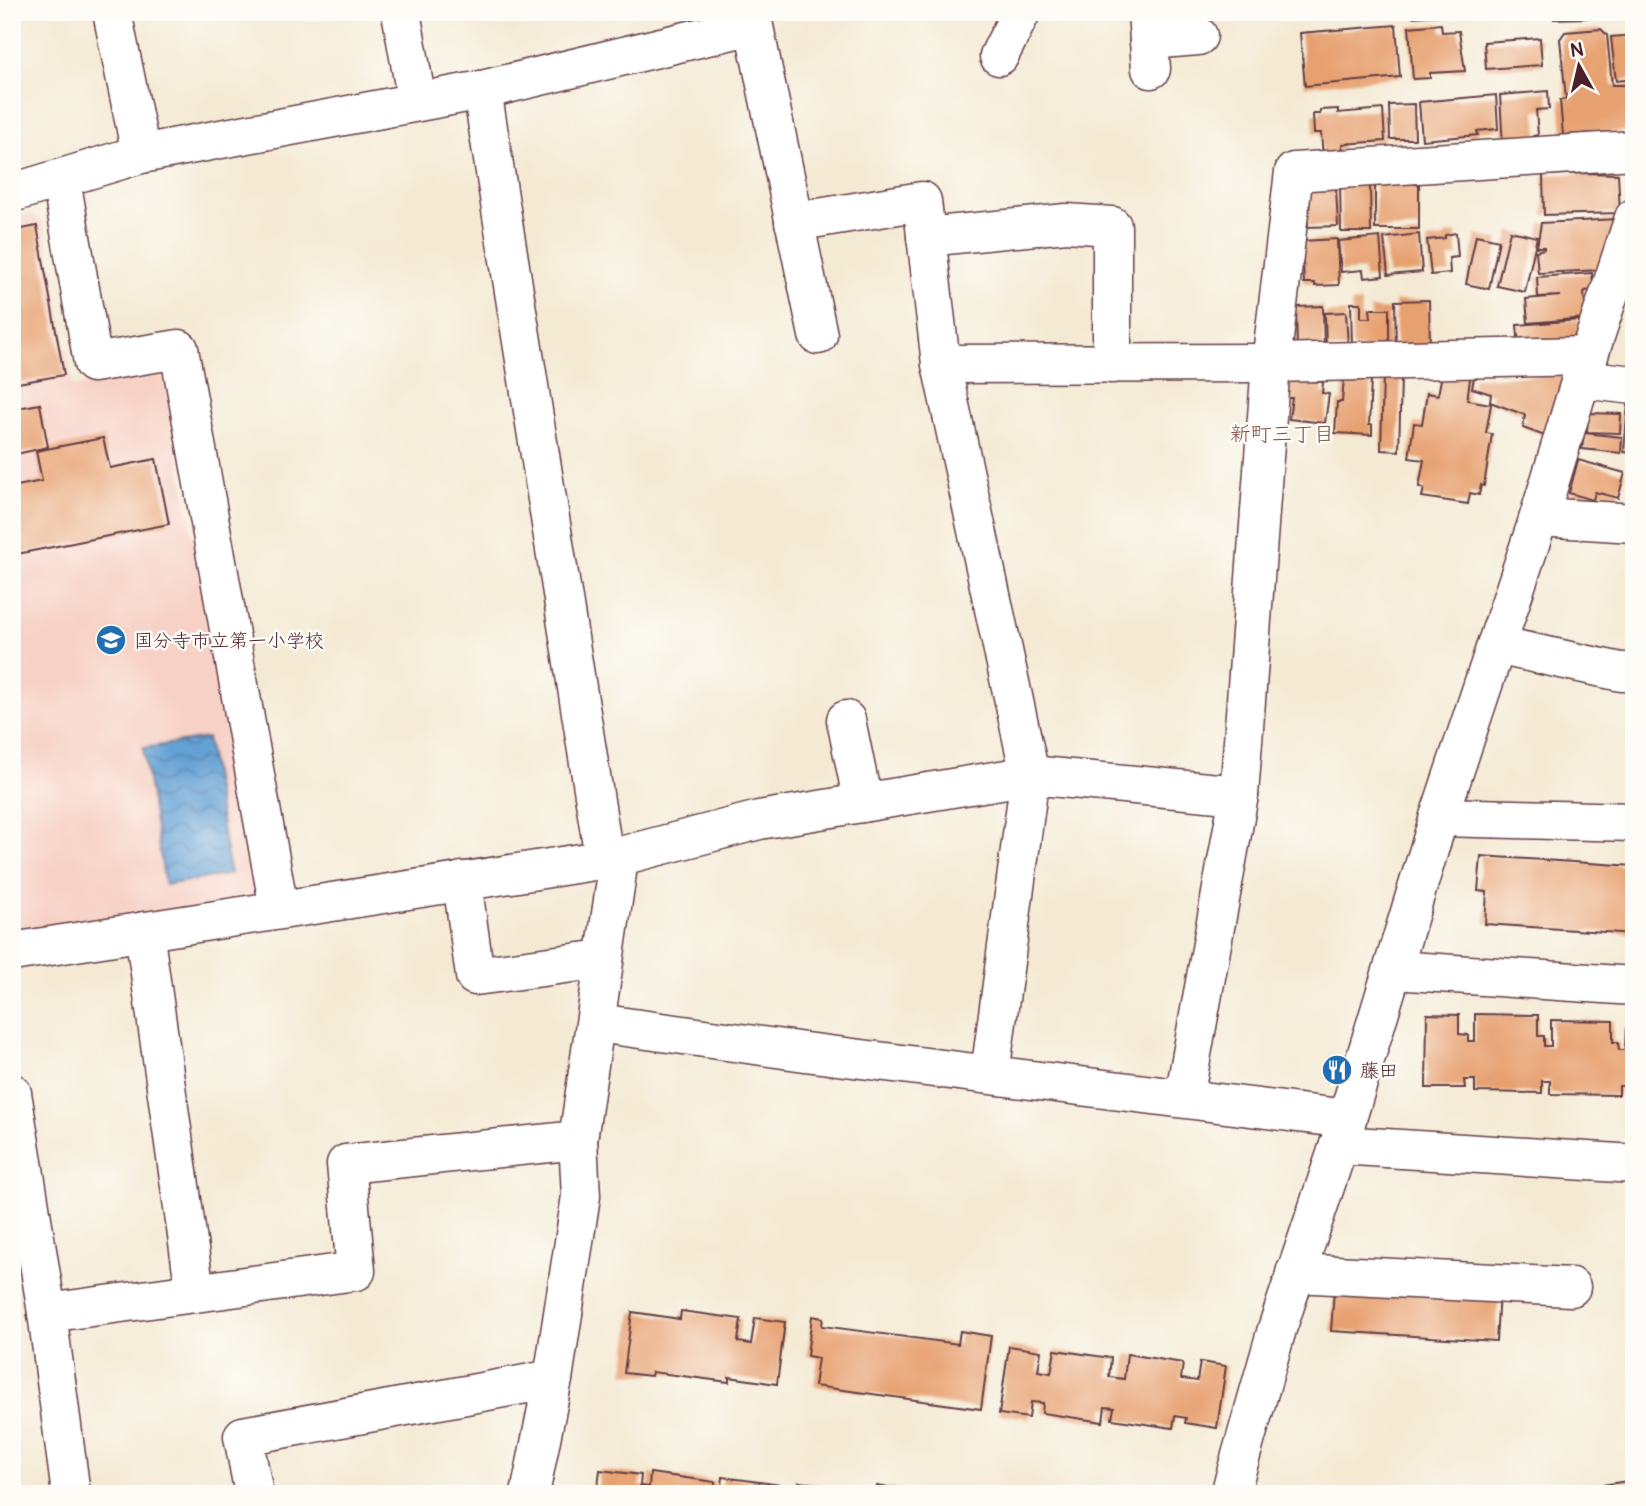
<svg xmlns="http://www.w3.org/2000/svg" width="1646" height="1506" viewBox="0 0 1646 1506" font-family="Pangolin,'Klee One',sans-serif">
<defs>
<pattern id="water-waves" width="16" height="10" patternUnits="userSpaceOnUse" patternTransform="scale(1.75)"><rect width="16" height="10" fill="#64a0d4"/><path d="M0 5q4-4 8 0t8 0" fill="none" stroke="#5482ac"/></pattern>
</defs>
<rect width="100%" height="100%" fill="#fdfcf7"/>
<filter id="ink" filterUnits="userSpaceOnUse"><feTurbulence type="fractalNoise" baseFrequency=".0143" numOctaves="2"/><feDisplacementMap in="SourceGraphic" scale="14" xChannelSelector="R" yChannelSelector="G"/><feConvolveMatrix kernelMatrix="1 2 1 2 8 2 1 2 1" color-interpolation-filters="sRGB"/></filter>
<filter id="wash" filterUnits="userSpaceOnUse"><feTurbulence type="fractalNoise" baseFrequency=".00686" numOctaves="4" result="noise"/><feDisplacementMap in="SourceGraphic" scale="28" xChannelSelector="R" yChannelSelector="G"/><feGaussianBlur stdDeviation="1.57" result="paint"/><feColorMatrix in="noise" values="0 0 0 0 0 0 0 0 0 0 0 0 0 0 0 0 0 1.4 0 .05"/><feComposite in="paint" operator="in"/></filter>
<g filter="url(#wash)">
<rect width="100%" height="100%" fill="#f4ead4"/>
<path fill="#f7d1c6" d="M32,214L44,223L73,387L157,375L165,379L254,892L251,906L12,940V218Z"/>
<path fill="url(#water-waves)" stroke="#576080" stroke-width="2" d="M207,738L230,874L165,885L143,748Z"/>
<g id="blocks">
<g fill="#e7a06f">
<path d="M1412,12H1454V14L1412,17Z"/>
<path d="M1553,12H1586V18L1554,19Z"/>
<path d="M1441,24L1442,32L1459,31L1465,71L1430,73V78L1413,79L1409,27Z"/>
<path d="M1396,25L1400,77L1305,86L1300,33Z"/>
<path d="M1601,29L1607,35L1612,85H1634V131L1563,135L1560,100L1566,99L1560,39L1565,32Z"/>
<path d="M1634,35V79L1616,81L1611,37Z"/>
<path d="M1540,38L1542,65L1486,69L1484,42Z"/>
<path d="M1548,91L1549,109L1536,110L1538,135L1533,136V146L1503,147L1500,95Z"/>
<path d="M1496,95L1498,129L1477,131L1478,135L1422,140L1419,102Z"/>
<path d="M1414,104L1415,139H1390L1389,105Z"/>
<path d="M1338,109V113L1383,109L1385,141L1342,144L1343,155L1323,156L1321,133H1314L1313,114H1320V110Z"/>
<path d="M1588,173L1618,174L1620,213L1544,215L1543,175Z"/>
<rect x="1375" y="184" width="44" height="45"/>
<path d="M1370,185L1371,232H1341L1340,186Z"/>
<path d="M1336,188L1338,226L1308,227L1306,189Z"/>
<path d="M1618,219L1601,270L1538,273L1536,251L1544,249V247H1537L1541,223Z"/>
<path d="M37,226L64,375L12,384V231Z"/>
<path d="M1510,231L1537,237L1525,292L1497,286Z"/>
<path d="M1456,233L1458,257L1449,258L1450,273L1431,275L1427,240L1445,238V235Z"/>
<path d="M1419,234L1422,272L1388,275L1384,238Z"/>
<path d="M1476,235L1499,240L1489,289L1466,284Z"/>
<path d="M1380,237L1383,276L1364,278L1363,270L1341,272L1338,241Z"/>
<path d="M1337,239L1339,285L1315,286V283H1304L1302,241Z"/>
<path d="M1592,273L1594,290L1585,291L1584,293L1586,318L1528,323L1526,299L1560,296L1538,297L1537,277Z"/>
<path d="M1429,300L1430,347L1396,348L1395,301Z"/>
<path d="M1351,303H1361V318H1371L1370,309H1389V351L1352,347Z"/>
<path d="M1323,306L1324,350L1297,351L1296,307Z"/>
<path d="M1346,312L1348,348L1326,349L1325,313Z"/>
<path d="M1579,320L1580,339L1519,348L1517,325Z"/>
<path d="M1471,372L1467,400L1491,404L1486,433L1492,434L1484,486L1481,485L1479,495L1470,493L1468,504L1422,497L1424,488L1419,487L1424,460L1409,458L1414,423L1422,424L1427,393L1438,395L1442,374Z"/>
<path d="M1569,375L1550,438L1523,428L1525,415L1490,402L1491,394L1472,388L1474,377Z"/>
<path d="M1383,376L1401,377L1399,451L1381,450Z"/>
<path d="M1344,378L1371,379L1369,425H1372V435L1335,433L1337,402H1342Z"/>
<path d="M1289,379L1323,382L1322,393L1329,394L1325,423L1289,419L1292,398H1287Z"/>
<path d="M1628,403H1634V453L1624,452Z"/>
<path d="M40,404L48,447L12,455V409Z"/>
<path d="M1588,413L1621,414L1620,433L1587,432Z"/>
<path d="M1584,433L1622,437L1621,453L1582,449Z"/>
<path d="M103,438L110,468L156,459L169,524L12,555V487L42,481L36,451Z"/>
<path d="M1578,460L1625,473L1618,498L1595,492L1593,500L1569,493Z"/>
<path d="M1481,856L1634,866V934L1485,924L1487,892L1478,891Z"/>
<path d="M1427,1014L1459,1015V1034L1468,1035V1041H1475V1014L1538,1015V1036H1544V1046H1551V1020L1613,1021V1042H1618L1619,1050H1625L1626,1028H1634V1099H1626L1627,1086H1619V1095L1550,1094V1081H1542V1093L1475,1092V1080H1464L1465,1088H1426Z"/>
<path d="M1334,1290L1499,1292L1496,1341L1331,1331Z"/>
<path d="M681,1311L741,1319L738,1342L751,1344L755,1318L785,1322L777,1384L729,1377V1382L652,1372L651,1376L624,1373L632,1312L680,1319Z"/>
<path d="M812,1316L823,1318L822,1326L958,1344L960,1331L991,1336L981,1409L814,1386L818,1358L807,1356Z"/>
<path d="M1009,1346L1041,1351L1038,1371L1051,1373L1055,1350L1111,1358L1109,1377L1124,1379L1127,1354L1183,1363L1181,1379L1197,1381L1200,1362L1226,1366L1217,1428L1185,1423L1186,1418L1175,1416L1173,1428L1112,1419L1114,1408L1105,1407L1103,1422L1042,1413L1043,1403L1031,1402L1029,1418L999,1414Z"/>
<path d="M600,1470L641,1475L640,1486L649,1487L650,1473L715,1482L714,1494H597Z"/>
<path d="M723,1477L789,1486L788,1494H721Z"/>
<path d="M1634,1480V1494H1558V1492Z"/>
<path d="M799,1482L867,1491L866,1494H797Z"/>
<path d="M877,1486L908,1491V1494H876Z"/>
</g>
</g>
</g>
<g filter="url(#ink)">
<use href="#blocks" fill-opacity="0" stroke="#643d44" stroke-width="2"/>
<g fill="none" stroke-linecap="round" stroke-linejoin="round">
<g stroke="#643d44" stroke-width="41">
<g id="minor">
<path d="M112,12L141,154"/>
<path d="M401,12L417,102"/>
<path d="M751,12L818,335"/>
<path d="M1147,12L1151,69"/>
<path d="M1149,40L1198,36"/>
<path d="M999,56L1021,12"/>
<path d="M482,90L602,845L613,858L617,873L578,1140L581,1196L553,1379L530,1494"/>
<path d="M61,180L93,363L179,349L279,909"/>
<path d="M12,193L141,154L482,90L753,25"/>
<path d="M794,222L922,201L941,364L1030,775L990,1074"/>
<path d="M926,237L1066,223L1112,226V364"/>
<path d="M941,364L1271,363L1589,356"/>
<path d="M1581,379L1634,385"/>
<path d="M1539,517L1634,523"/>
<path d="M1496,645L1621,672H1634"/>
<path d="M846,720L863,803"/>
<path d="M1439,817L1634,822"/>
<path d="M462,881L475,976L603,959"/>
<path d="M144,931L195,1292"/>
<path d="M12,952L613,858L759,820L1030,775L1239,795"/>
<path d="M1394,970L1634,986"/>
<path d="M597,1023L805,1052L1347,1119"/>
<path d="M12,1093L47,1313L71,1494"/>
<path d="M1184,1098L1239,795L1271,363L1294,172L1634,150"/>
<path d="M1339,1145L1634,1164"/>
<path d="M1295,1273L1571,1287"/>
<path d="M47,1313L356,1271L346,1164L578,1140"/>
<path d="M254,1494L243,1436L553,1379"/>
<path d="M1230,1494L1277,1329L1339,1145L1439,817L1539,517L1581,379L1634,218"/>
</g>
</g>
<use href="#minor" stroke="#fff" stroke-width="38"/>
</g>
</g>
<defs>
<g id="school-disc" transform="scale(1.575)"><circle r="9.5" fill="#1f6fb2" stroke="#fdfcf7"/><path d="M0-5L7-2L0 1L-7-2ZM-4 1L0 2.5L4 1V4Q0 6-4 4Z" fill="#fff"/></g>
<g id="restaurant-disc" transform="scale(1.575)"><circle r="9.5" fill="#1f6fb2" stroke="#fdfcf7"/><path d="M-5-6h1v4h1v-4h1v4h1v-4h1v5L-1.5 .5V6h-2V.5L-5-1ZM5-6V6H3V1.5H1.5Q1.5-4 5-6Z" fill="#fff"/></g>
</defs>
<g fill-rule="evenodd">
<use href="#school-disc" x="111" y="640"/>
<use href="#restaurant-disc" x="1337" y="1070"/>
</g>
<g text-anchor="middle" stroke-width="5" stroke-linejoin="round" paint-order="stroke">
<g font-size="19" fill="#4a1f2b" stroke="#fdfcf7" text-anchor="start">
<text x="134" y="647">国分寺市立第一小学校</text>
<text x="1360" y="1077">藤田</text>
</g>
<g font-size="21" fill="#814c43" stroke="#fdfcf7">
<text x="1282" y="441">新町三丁目</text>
</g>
</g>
<rect width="1646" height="1506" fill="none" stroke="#fdfcf7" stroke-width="42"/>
<g transform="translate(1579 66) rotate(352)" stroke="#fdfcf7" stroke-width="5" paint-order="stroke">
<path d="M0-5L12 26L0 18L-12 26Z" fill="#4a1f2b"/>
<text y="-10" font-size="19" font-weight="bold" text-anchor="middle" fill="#4a1f2b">N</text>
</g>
</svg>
